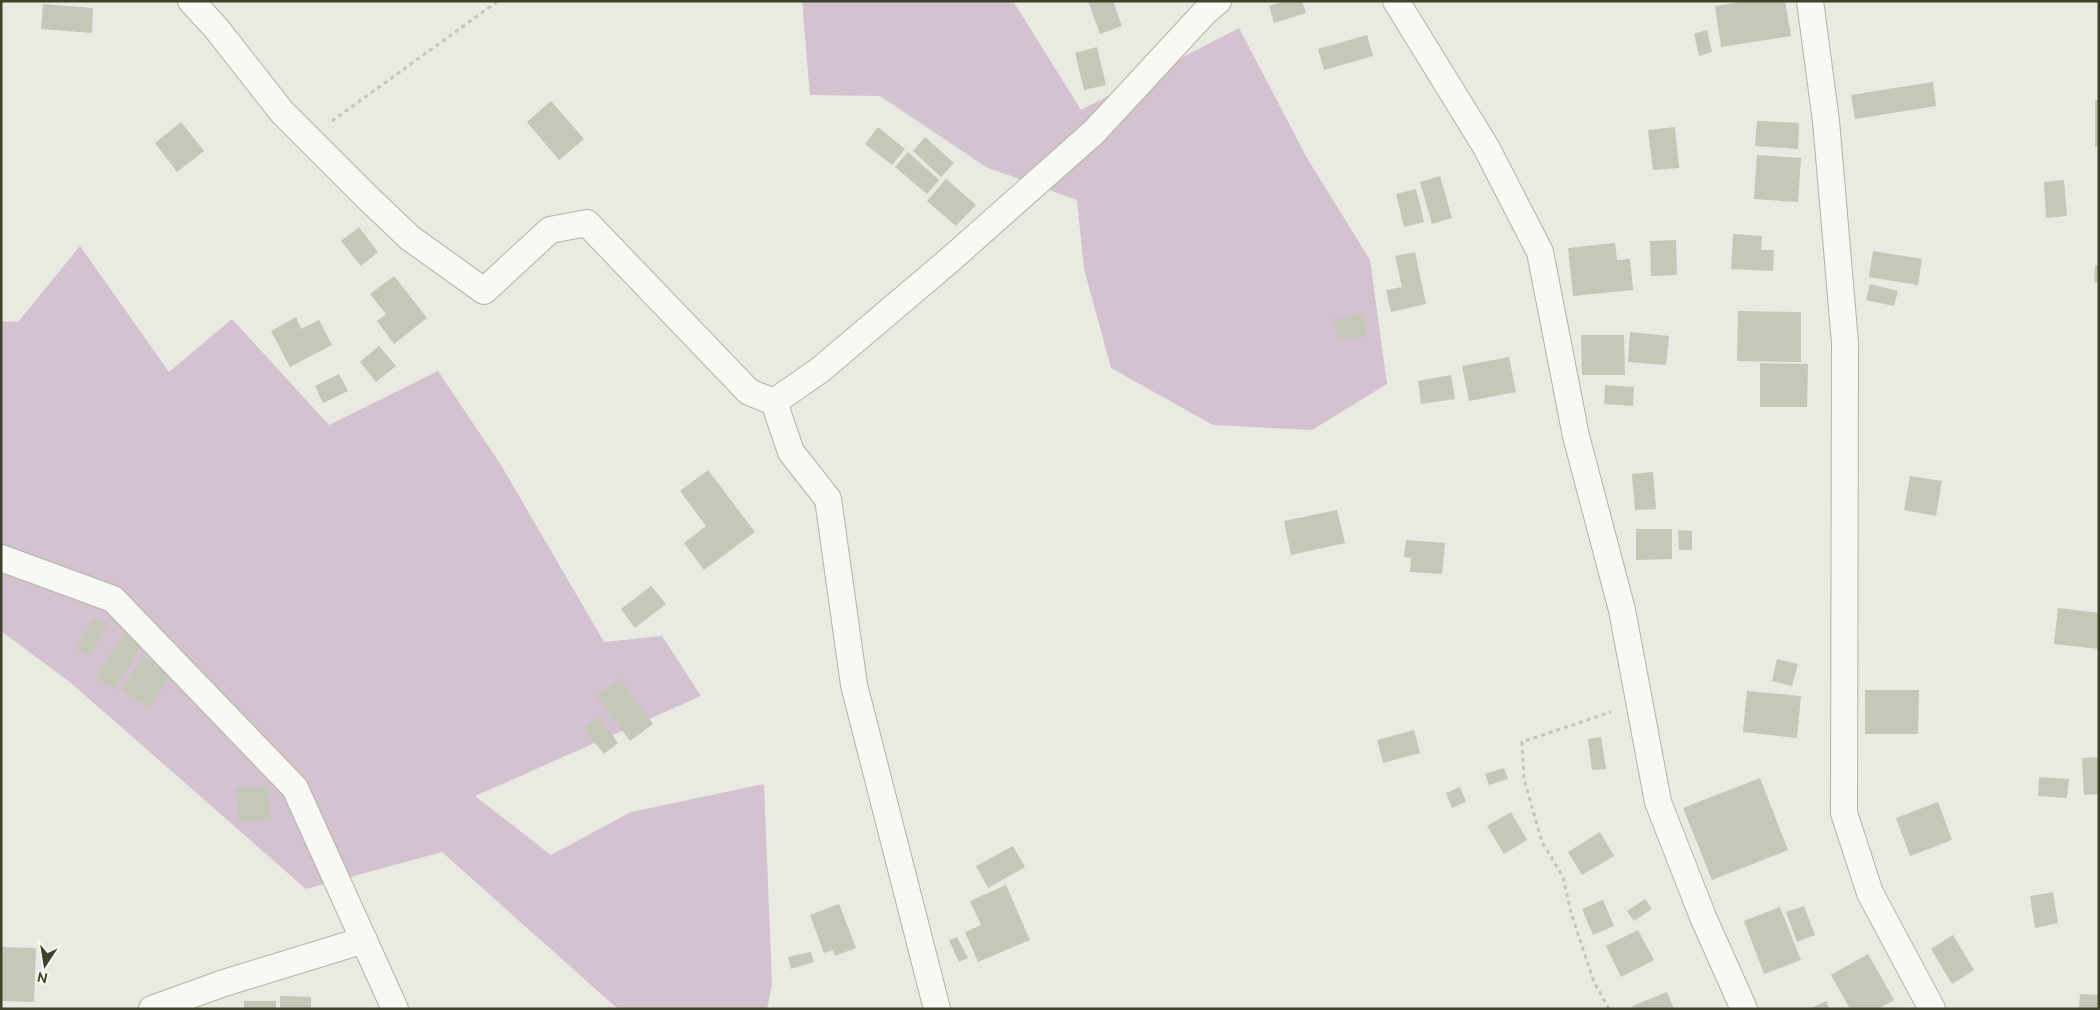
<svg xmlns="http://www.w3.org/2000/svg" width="2100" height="1010" viewBox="0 0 2100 1010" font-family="Ubuntu,sans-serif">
<rect width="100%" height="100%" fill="#e9eae1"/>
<g fill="#d4c2d0">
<path d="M802,1H1013L1081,110L1239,28L1307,158L1370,260L1387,384L1312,430L1213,425L1111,368L1084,269L1077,200L986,167L880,96L810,95Z"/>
<path d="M80,246L169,372L232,319L329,425L438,371L501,465L604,642L662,636L701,696L475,796L551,855L631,812L764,784L772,985L767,1009H618L442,852L306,889L71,683L1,631V321L18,322Z"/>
</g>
<g fill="#c5c7b8">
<path d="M1088,1H1113L1122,26L1100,34Z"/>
<path d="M1284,1H1302L1306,13L1274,23L1269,6Z"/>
<path d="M1748,1H1785L1791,36L1721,47L1715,6Z"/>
<path d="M43,4L93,8L92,33L41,29Z"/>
<path d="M1707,30L1712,52L1699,56L1694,34Z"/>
<path d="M1367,35L1373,56L1324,70L1318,49Z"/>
<path d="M1097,47L1106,85L1084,90L1075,53Z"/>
<path d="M1933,82L1936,106L1855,119L1851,95Z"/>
<rect x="2095" y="100" width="4" height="47"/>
<path d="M551,101L584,139L559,160L527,122Z"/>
<path d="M1757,121L1799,123L1798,149L1755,146Z"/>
<path d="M181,122L204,151L177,172L155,143Z"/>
<path d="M878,127L905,149L892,165L865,144Z"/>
<path d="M1675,127L1679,168L1653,170L1648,130Z"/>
<path d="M925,137L954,163L941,177L913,151Z"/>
<path d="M908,152L939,180L927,194L895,167Z"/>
<path d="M1757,155L1801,158L1798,202L1754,199Z"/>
<path d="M1440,176L1452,218L1432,224L1420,182Z"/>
<path d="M946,179L976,205L956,226L927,201Z"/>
<path d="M2064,180L2067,216L2046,218L2044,182Z"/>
<path d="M1416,189L1424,222L1404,227L1396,194Z"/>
<path d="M359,227L378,252L361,266L341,241Z"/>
<path d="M1733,234L1762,236L1761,250H1774L1773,271L1731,269Z"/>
<path d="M1676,240L1677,275L1651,276L1650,241Z"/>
<path d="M1615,243L1617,260L1630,259L1633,290L1573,296L1568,248Z"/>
<path d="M1873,251L1922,259L1918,285L1869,277Z"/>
<path d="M1415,252L1426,304L1391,312L1386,290L1402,287L1395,256Z"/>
<path d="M2095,265H2099V283L2094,282Z"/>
<path d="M394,276L427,318L394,344L377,321L386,314L370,294Z"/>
<path d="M1870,284L1898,291L1894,306L1866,300Z"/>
<path d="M1738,311L1801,312V362L1737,361Z"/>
<path d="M1362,313L1367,335L1339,341L1334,320Z"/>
<path d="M296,317L301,329L319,320L332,345L290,367L271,331Z"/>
<path d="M1630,332L1669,336L1666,365L1628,362Z"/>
<path d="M1581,335H1624L1625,375H1582Z"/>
<path d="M379,346L396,366L376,382L360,362Z"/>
<path d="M1509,357L1516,392L1469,401L1462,366Z"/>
<path d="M1760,363L1808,364L1807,407H1760Z"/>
<path d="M339,374L348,391L323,403L315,386Z"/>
<path d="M1451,375L1455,399L1421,404L1418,381Z"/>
<path d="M1605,385L1634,387L1633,406L1604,404Z"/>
<path d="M708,470L755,532L704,570L684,543L706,526L680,491Z"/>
<path d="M1653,472L1656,509L1635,510L1632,474Z"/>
<path d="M1910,476L1942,481L1936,516L1904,510Z"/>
<path d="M1337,510L1345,543L1291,555L1284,521Z"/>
<path d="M1636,529H1672V559L1636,560Z"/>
<path d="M1678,530L1692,531V550H1679Z"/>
<path d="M1406,540L1445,543L1442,574L1410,572L1411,558L1404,557Z"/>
<path d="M651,586L666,604L635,628L621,609Z"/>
<path d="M2058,608L2099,613V649L2054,644Z"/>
<path d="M95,618L108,626L88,656L75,647Z"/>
<path d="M124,633L142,645L115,689L96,677Z"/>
<path d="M143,656L171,674L149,708L121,689Z"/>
<path d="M1777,659L1798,664L1792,686L1772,681Z"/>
<path d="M620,679L653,724L630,741L596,696Z"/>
<path d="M1865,690H1919L1918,734H1865Z"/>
<path d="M1747,691L1801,696L1797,738L1743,732Z"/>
<path d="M599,717L618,743L604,754L584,729Z"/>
<path d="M1414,730L1420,753L1383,763L1377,740Z"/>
<path d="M1601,737L1606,769L1592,770L1588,739Z"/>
<path d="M2099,757V794L2084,795L2082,758Z"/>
<path d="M1504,768L1508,779L1489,785L1485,774Z"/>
<path d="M2039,777L2069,779L2067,798L2038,796Z"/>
<path d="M1760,778L1788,850L1712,880L1683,808Z"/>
<path d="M268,786L271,820L239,823L236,788Z"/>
<path d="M1460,787L1466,802L1452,808L1446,793Z"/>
<path d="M1938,802L1952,840L1910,856L1896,818Z"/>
<path d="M1511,812L1527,840L1504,854L1487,826Z"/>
<path d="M1600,832L1614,856L1582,875L1568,852Z"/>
<path d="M1013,846L1025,867L988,888L976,866Z"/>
<path d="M1006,885L1030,940L978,962L965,932L981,925L970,901Z"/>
<path d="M2053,892L2058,923L2035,928L2030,896Z"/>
<path d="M1645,899L1652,909L1634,921L1627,911Z"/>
<path d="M1603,900L1614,926L1593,935L1582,909Z"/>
<path d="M839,904L856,948L835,956L833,950L824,953L810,915Z"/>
<path d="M1804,906L1815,935L1797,942L1786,912Z"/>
<path d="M1780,907L1801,960L1764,974L1744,921Z"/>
<path d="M1638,930L1654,960L1621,977L1606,946Z"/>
<path d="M1953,935L1974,970L1952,984L1931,949Z"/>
<path d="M957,937L968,958L959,962L949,940Z"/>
<path d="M1,947L36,948L34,1002L1,1001Z"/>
<path d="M811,952L814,962L791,969L788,957Z"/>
<path d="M1868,954L1894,1000L1878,1009H1850L1831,975Z"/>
<path d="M1667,992L1674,1009H1633L1632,1006Z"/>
<path d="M2080,994L2099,995V1009H2079Z"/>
<path d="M280,996L311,997V1009H280Z"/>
<rect x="244" y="1001" width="32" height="8"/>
<path d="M1826,1001L1830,1009H1810Z"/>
</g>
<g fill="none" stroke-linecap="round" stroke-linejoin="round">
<g stroke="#b3b4a6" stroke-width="28">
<g id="street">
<path d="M191,1L216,28L282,112L368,198L410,238L484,291L550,230L587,223L749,392L774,402L791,452L828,499L854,685L937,1009"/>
<path d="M1396,1L1486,147L1540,252L1576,436L1622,610L1658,802L1703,917L1744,1009"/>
<path d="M1810,1L1826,121L1845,343L1844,813L1870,893L1932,1009"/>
<path d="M774,402L820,370L952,258L1094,132L1206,11L1218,1"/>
<path d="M1,558L113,599L295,788L395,1009"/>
<path d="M152,1009L224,983L364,940"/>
</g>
</g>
<g stroke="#c4c5bb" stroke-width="3" stroke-dasharray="4 4" stroke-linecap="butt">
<path d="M332,121L498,1"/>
<path d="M1609,1009L1594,982L1571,913L1563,877L1542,842L1524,779L1522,742L1611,712"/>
</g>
<use href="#street" stroke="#f8f8f4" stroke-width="26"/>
</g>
<rect width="2100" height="1010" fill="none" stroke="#3f4229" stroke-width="5"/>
<g transform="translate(45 965) rotate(192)" stroke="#f7f7f1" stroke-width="4" paint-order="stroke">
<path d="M0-4L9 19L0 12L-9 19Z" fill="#3f4229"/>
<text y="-8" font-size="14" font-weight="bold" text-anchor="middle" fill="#3f4229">N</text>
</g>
</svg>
